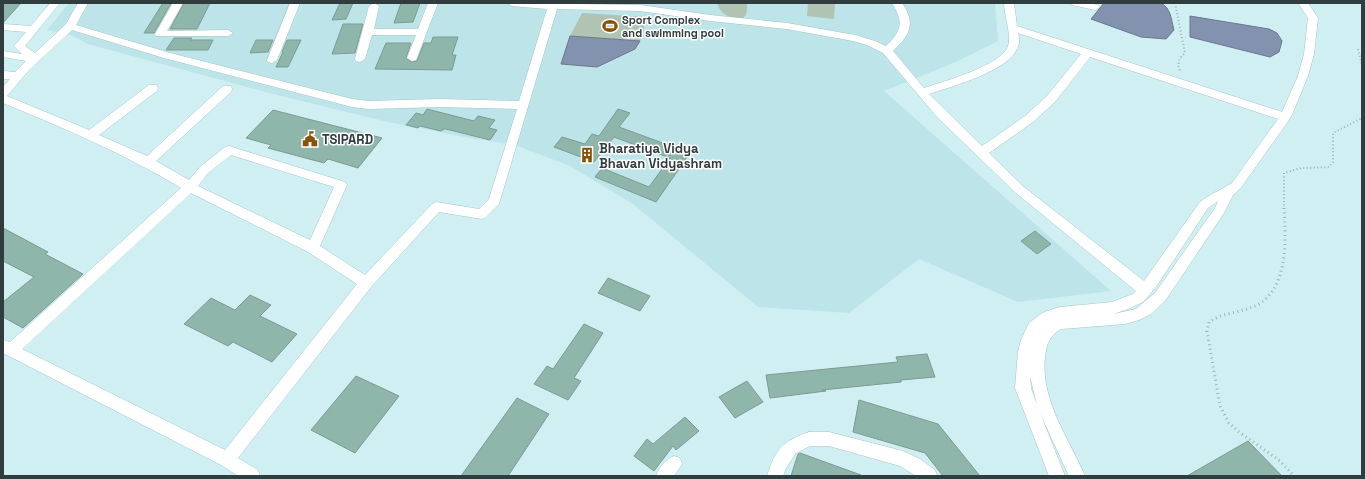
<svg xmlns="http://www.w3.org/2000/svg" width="1365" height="479" viewBox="0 0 1365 479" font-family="'Space Grotesk',sans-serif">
<rect width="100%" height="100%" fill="#d0eff3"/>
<path fill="#bce4e9" d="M69,3H995L998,41L958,61L884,91L1111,291L1018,302L919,259L849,313L758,307L633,204L570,166L515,145L465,137L388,122L273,94L88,44L73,36L47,30Z"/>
<g fill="#b1c4b3">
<path d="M717,3H747C747,11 748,15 741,20C731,19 720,14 717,3Z"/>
<path d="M808,3H835L834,19L807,16Z"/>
<path d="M582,13L647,17L640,41L570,36Z"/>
</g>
<g fill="#8393af" stroke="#6a798d">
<path d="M1104,3H1160C1171,7 1171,19 1174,30L1166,39L1141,37L1091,19Z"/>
<path d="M1190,16L1269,29L1277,33L1282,41L1279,52L1270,57L1190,37Z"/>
<path d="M570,36L640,41L635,49L597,67L561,64Z"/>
</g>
<g fill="#8eb6ab" stroke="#7f9a93">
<path d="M3,3H21L3,23Z"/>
<path d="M163,3H171L154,33H144Z"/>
<path d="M184,3H210L197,29H170Z"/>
<path d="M340,3H353L346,19L332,20Z"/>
<path d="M401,3H420L413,22L394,23Z"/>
<path d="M343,24H363L355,53L332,54Z"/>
<path d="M433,37H458L452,55H456L452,70L375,69L386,43H411L406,58L412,62L417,61L424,43H431Z"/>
<path d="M174,38H192L190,40H213L208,50H166Z"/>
<path d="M256,40H273L268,52L250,53Z"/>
<path d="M287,40H301L288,67H276L283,52H282Z"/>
<path d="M427,109L474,121L478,116L495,120L489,128L497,130L490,140L446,129H444L441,131L420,126L418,128L406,125L416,113L423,115Z"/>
<path d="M618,109L630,113L619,127L690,153L656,202L595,177L602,168L649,187L670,158L614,137L594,162L554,147L562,137L585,144L592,134L599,136Z"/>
<path d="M273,110L382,138L358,168L328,159L324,163L268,148L271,145L246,138Z"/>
<path d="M3,228L48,252L45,254L83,274L23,328L3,317V302L34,277L3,261Z"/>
<path d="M1035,231L1051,244L1037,254L1021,241Z"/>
<path d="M608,278L650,296L640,311L598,293Z"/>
<path d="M250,295L271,305L260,316L297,334L272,362L233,342L228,346L184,324L211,298L235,310Z"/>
<path d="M584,324L603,333L574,378L581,381L568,400L534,384L547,366L553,369Z"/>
<path d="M927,354L935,377L901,380V382L822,390L826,391L770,398L766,375L898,362L896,357Z"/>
<path d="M356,376L399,396L355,453L311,430Z"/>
<path d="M747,381L763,402L735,418L719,397Z"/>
<path d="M517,398L549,414L508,476H461Z"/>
<path d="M859,400L938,424L980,476H943L925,453L853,432Z"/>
<path d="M685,417L699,431L676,450L673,446L654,471L634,456L647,439L653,444Z"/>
<path d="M1248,441L1282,476H1187Z"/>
<path d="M800,453L861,475V476H791L798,454Z"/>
</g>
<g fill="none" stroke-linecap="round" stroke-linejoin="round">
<g stroke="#a8c6c9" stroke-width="1">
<g id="minor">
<path d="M50,3H60L25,46L35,53L66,24L78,3H88L76,25L170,53L352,99L369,101L439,99L519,101L547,9L512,6L507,3L640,5L710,15L787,23L855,35L875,41L886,46C902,31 904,22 892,3H902C916,24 910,35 893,51L924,88C943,82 1002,65 1008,46C1012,36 1004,15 1004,3H1014L1017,26L1282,112L1298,76L1304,54L1308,18L1298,3H1308L1318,18L1314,54L1308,76L1291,117L1240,189L1233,195L1224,213L1165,301L1151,314L1139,320L1125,324L1062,329C1055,331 1049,339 1047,346C1035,393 1068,436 1085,476H1069L1040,413L1065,476H1049L1015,388L1018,352L1021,340L1027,327L1029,323L1042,313L1047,311L1060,307L1112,302L1133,294L1136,291L1016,193L938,118L883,53L867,45L853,41L787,29L710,21L640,11L557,9L499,204L486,217L482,219L439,212L371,287L238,458L258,470L260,476H238L221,465L3,353V340L10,342L181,188C125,154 64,128 3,103V87L10,79H3V71L15,72L26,61L3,57V51L22,54L14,46L26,32L3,30V24L31,26ZM72,30L164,58L352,107L369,109L439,107L517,109L489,199L479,209L436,202L432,204L365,275L320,246L347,185L345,182L229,146L225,147L200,167L189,180L156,161L231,92L232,89L231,86H223L147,156L99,135L157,91L158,88L157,85H149L89,130L7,96L29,70ZM1018,33L1081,54L1047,96L1025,116L982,146L929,94C952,86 1011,71 1018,46C1020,42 1019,37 1018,33ZM1090,57L1278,119L1232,183C1221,190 1210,194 1200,202L1144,281L1024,187L989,153L1033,122L1055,102ZM231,155L334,187L310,240L198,186L208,173ZM191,193L308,252L357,284L225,450L22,349ZM1218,201L1215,208L1155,293L1136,309L1113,314L1128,309L1143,302L1156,287L1208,208ZM1030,376L1037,405L1031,388Z"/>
<path d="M173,3H183L167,31L228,30L233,33L228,36H156L155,34Z"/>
<path d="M290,3H300L277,60L272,63L268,62L267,60Z"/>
<path d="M374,3L379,6L374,29H418L428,3H438L416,60L412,61L407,58L416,35H372L365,59L360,62L356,61L355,59L369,6Z"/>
<path d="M1070,3H1090L1098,5L1100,7L1095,10L1072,5Z"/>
<path d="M809,432H829L903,451L920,459L935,470L937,476H916L900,466L829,446H810L796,453L786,468L783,476H767C776,448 782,442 809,432Z"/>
<path d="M674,456L680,458L682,464L674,476H656C659,468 665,460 674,456Z"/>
</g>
</g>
<g stroke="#9bb3b6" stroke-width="2" stroke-dasharray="1 2.5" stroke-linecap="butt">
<path d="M1175,3L1185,53L1180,58L1178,66L1181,72"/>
<path d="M1358,49L1362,66"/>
<path d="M1284,209V173L1301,168L1329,167L1333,162V133L1362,118"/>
</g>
<path stroke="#9bb3b6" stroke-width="3" stroke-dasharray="1 3.5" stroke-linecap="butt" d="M1284,208C1286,239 1289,290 1255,306C1240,313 1224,312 1209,322L1207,331L1220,406L1229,423L1239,432L1280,461L1294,476"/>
<use href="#minor" fill="#fff" fill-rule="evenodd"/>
</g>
<defs>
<g id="stadium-bare" transform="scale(1.2)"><path d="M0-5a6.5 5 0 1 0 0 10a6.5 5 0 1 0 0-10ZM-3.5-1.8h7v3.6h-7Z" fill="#8a5105" stroke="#fff" stroke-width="2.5" paint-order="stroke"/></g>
<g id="civic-bare" transform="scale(1.2)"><path d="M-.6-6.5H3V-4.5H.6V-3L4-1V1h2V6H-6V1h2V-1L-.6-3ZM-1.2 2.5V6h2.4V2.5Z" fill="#8a5105" stroke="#fff" stroke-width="2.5" paint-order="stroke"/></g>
<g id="building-bare" transform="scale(1.2)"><path d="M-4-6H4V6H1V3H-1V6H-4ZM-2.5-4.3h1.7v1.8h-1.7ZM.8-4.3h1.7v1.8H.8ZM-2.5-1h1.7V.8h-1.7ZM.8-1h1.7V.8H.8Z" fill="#8a5105" stroke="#fff" stroke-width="2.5" paint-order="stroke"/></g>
</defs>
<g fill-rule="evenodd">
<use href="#stadium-bare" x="610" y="26"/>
<use href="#civic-bare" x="310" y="139"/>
<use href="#building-bare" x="587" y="155"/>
</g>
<g text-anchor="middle" stroke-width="3" stroke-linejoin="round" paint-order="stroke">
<g font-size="11" font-weight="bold" fill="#303c3e" stroke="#fff" text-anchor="start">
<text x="622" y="24">Sport Complex<tspan x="622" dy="13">and swimming pool</tspan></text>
</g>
<g font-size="13" font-weight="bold" fill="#303c3e" stroke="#fff" text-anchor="start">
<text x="322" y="144">TSIPARD</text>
<text x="599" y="153">Bharatiya Vidya<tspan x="599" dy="15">Bhavan Vidyashram</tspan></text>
</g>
</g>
<rect width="1365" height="479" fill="none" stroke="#303c3e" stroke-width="8"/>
</svg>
